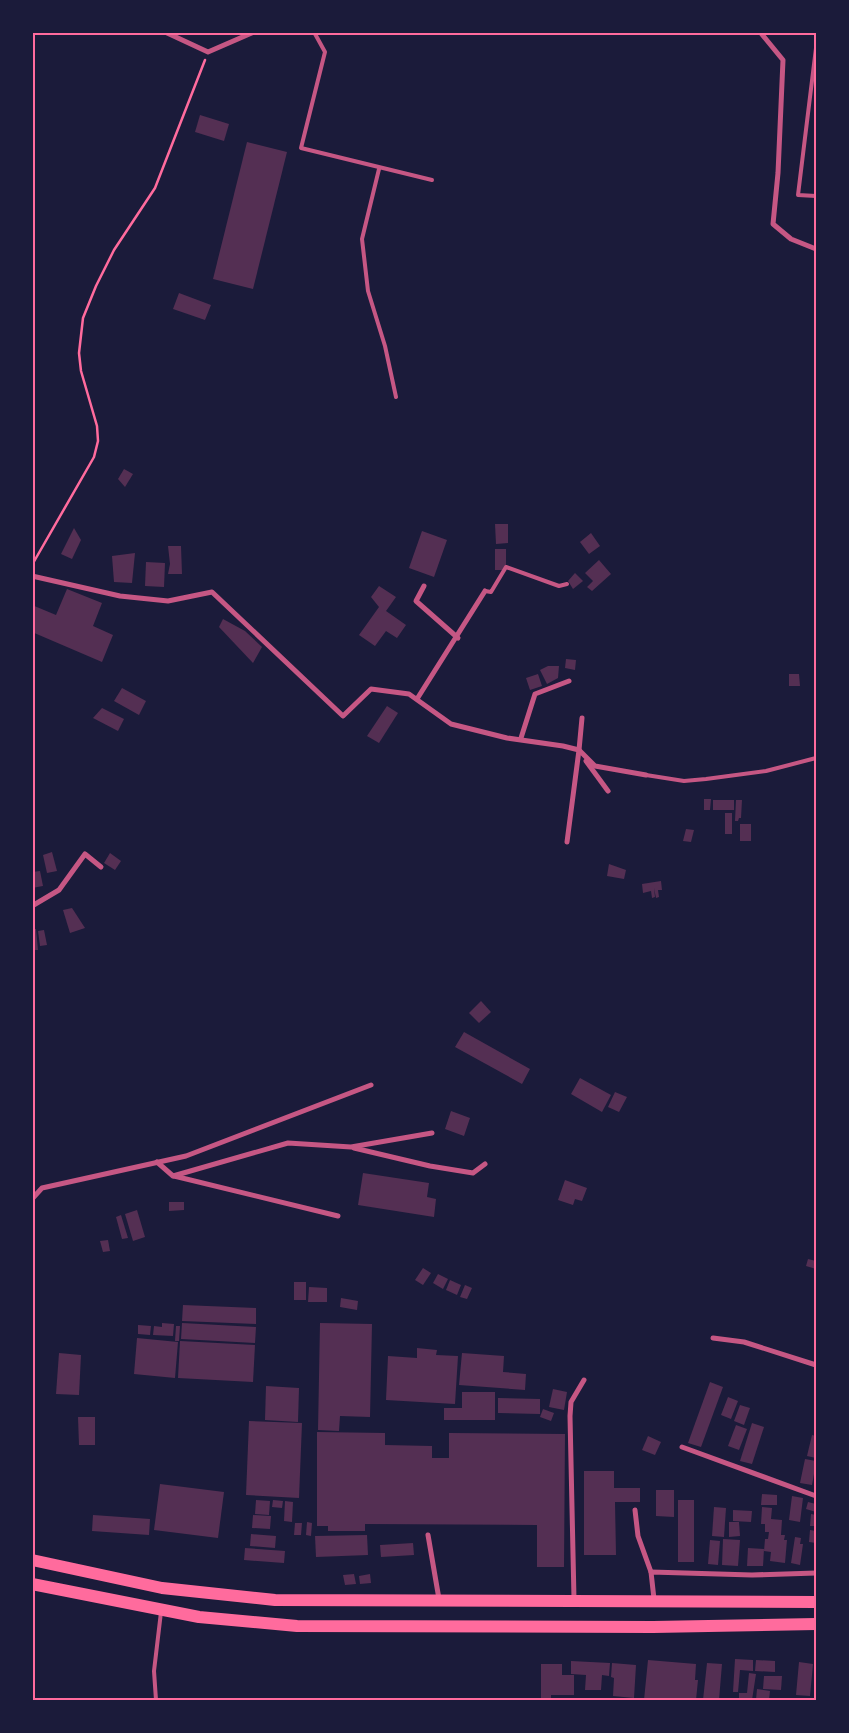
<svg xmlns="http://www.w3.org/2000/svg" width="849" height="1733" viewBox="0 0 849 1733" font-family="'Varela Round',sans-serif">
<rect width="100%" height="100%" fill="#1b1b3a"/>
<g fill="#542f53">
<path d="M200,115L229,124L224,141L195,132Z"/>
<path d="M247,142L287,152L253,289L213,279Z"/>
<path d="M179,293L211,305L205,320L173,309Z"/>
<path d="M124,469L133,474L125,487L118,479Z"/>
<path d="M495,524H508V543L496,544Z"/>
<path d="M74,528L81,540L72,559L61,554Z"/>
<path d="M422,531L447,540L434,577L409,568Z"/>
<path d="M591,533L600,546L589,554L580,542Z"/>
<path d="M168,546H181L182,574H168L170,564Z"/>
<rect x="495" y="549" width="11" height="21"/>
<path d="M135,553L132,583L114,582L112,556Z"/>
<path d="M599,560L611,574L592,591L587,587L593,581L585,573Z"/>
<path d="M146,562L165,563L164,587L145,586Z"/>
<path d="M575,573L583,581L573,589L568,581Z"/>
<path d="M379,586L396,597L386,611L406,625L397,638L386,631L375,646L359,635L379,607L371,597Z"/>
<path d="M67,589L102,603L93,626L113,635L102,662L32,632V605L56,615Z"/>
<path d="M223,619L245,631L262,647L253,663L219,627Z"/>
<path d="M566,659L576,660L575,670L565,668Z"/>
<path d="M548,666H559L558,678L547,684L540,670Z"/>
<path d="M538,674L542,686L530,690L526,678Z"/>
<path d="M789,674H799L800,686H789Z"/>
<path d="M122,688L146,701L139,715L114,701Z"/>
<path d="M387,706L398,713L379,743L367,736Z"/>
<path d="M102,708L124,719L118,731L93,718Z"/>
<path d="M704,799H711L710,810H704Z"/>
<rect x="713" y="800" width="21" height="10"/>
<path d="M736,800H742L741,818H739L738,821H735Z"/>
<rect x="725" y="813" width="7" height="21"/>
<rect x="740" y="824" width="11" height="17"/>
<path d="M686,829L694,830L691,842L683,841Z"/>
<path d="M52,852L57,871L47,873L43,855Z"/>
<path d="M110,853L121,861L115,870L104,863Z"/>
<path d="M609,864L626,870L624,879L607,876Z"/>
<path d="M40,871L43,886L32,888V872Z"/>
<path d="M661,881L662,890H658L659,897L656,898L654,888L655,897L652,898L651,891L643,893L642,884Z"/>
<path d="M72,908L85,928L70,933L63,910Z"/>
<path d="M32,929H36L38,950H32Z"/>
<path d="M44,930L47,945L40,946L38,931Z"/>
<path d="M481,1001L491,1012L479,1023L469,1013Z"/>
<path d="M464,1032L530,1069L522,1084L455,1047Z"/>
<path d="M580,1078L611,1095L602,1112L571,1094Z"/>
<path d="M615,1092L627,1097L619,1112L608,1107Z"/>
<path d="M451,1111L470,1118L464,1136L445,1129Z"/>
<path d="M363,1173L429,1183L427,1197L436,1199L434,1217L358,1205Z"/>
<path d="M565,1180L587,1188L582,1201L575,1199L573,1205L558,1200Z"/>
<path d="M169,1202H184V1210L169,1211Z"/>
<path d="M137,1210L145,1237L133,1241L125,1214Z"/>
<path d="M121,1215L128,1238L122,1239L116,1217Z"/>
<path d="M108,1240L110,1251L103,1252L100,1241Z"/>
<path d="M808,1259L816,1261V1269L806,1266Z"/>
<path d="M423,1268L431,1273L423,1285L415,1280Z"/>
<path d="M438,1274L448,1279L443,1289L433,1283Z"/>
<path d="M450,1280L461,1285L457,1295L446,1290Z"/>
<rect x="294" y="1282" width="12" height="18"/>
<path d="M465,1285L472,1288L467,1299L460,1297Z"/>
<path d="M309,1287L327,1288V1302H308Z"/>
<path d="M341,1298L358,1301L357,1310L340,1307Z"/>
<path d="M183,1305L256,1308V1324L182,1321Z"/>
<path d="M162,1323L174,1324L173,1336L153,1335L154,1326L162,1327Z"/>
<path d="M182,1323L256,1327L255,1343L181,1339Z"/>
<path d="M320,1323L372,1324L370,1417L340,1416L339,1431L318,1430Z"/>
<path d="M138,1325L151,1326L150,1335L138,1334Z"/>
<path d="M176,1326H180L179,1341H175Z"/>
<path d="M137,1338L178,1342L175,1378L134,1374Z"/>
<path d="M180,1341L255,1345L253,1382L178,1378Z"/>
<path d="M417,1348L437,1350L436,1355L458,1356L455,1404L386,1400L388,1356L417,1358Z"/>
<path d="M59,1353L81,1355L79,1395L56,1394Z"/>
<path d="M462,1353L504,1356L503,1372L526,1374L525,1390L459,1385Z"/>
<path d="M710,1382L723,1387L701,1447L688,1443Z"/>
<path d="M266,1386L299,1388L298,1422L265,1420Z"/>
<path d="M553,1389L567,1392L564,1410L549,1407Z"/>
<path d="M462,1392H495V1420H444V1408H462Z"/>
<path d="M728,1397L738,1401L731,1419L721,1415Z"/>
<path d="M498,1398L540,1399V1414L498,1413Z"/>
<path d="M740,1405L750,1408L744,1425L734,1421Z"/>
<path d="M543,1409L554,1413L551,1421L540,1417Z"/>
<path d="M78,1417H95V1445H79Z"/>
<path d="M249,1421L302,1423L299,1498L246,1495Z"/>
<path d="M752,1423L764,1427L752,1464L740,1461Z"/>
<path d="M736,1425L747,1429L739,1450L728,1446Z"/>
<path d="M317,1432L385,1433V1445L432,1446V1458H449V1433L565,1434L564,1567H537V1525L365,1524V1531H328V1526H317Z"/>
<path d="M812,1435L816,1436V1458L807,1456Z"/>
<path d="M648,1436L661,1442L655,1455L642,1450Z"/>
<path d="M805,1459L816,1461V1475L814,1474L812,1485L800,1483Z"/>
<path d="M584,1471H614V1488H640V1502H615L616,1555H584Z"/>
<path d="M160,1484L224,1492L218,1538L154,1530Z"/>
<path d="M656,1490H674V1517L656,1516Z"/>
<path d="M762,1494L777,1495V1505H761Z"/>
<path d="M792,1496L803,1498L800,1522L789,1520Z"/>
<path d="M256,1500L270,1501L269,1515L255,1514Z"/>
<path d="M273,1500L283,1501L282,1508L272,1507Z"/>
<rect x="678" y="1500" width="16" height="62"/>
<path d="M285,1501L293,1502L292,1522L284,1521Z"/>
<path d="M808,1502L816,1504V1512L806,1509Z"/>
<path d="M714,1507L726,1508L724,1537L712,1536Z"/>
<path d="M762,1507L772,1508L771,1519L782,1520L781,1535H785L784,1540H787L785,1563L770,1561L771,1552L764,1551L765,1539H768L769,1532H765V1524H761Z"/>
<path d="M733,1510L752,1511L751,1522L733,1521Z"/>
<path d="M811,1514L816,1515V1526H810Z"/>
<path d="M93,1515L150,1519L149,1535L92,1531Z"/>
<path d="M253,1515L271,1516L270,1529L252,1528Z"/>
<path d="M307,1522L312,1523L311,1536L306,1535Z"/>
<path d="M729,1522H739L740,1536L729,1537Z"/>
<path d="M295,1523H302L301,1535H294Z"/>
<path d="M810,1530L816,1531V1543L809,1542Z"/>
<path d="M251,1534L276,1536L275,1548L250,1546Z"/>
<path d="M367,1535L368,1555L316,1557L315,1536Z"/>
<path d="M795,1537L801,1538L800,1544H803L800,1565L791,1563Z"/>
<path d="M723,1539L740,1540L738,1566L722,1565Z"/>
<path d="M710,1540L720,1541L718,1565L708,1564Z"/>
<path d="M413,1543L414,1555L381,1557L380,1545Z"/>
<path d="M245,1548L285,1551L284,1563L244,1560Z"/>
<path d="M748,1548L764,1549L763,1566H747Z"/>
<path d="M354,1574L356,1584L345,1585L343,1575Z"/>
<path d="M370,1574L371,1583L360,1584L359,1576Z"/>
<path d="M735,1659L753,1660V1671L740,1670L738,1692H733Z"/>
<path d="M648,1660L696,1664L695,1680H698L696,1700H644Z"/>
<path d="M756,1660L775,1661V1672L755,1671Z"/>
<path d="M571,1661L610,1663L609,1676L602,1675L601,1690H585L586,1675L571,1674Z"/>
<path d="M799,1662L813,1664L810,1696L796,1695Z"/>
<path d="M612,1663L636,1665L634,1698L613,1696L614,1678L611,1677Z"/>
<path d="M707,1663L722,1664L719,1700H703Z"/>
<path d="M541,1664H562V1675H574V1695H551V1700H541Z"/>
<path d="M749,1673L756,1674L752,1700H739V1693H747Z"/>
<path d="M764,1676H782L781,1690L763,1689Z"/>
<path d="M757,1689L770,1691L769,1700H756Z"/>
</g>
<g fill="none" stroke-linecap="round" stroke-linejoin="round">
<path stroke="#ff6b9d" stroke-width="2.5" d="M32,565L94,457L98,441L97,426L81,371L79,353L83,318L96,286L114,250L155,188L205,60"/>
<g stroke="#c65784" stroke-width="4">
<path d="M314,32L325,52L301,148L432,180"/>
<path d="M816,48L798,195L816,196"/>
<path d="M379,169L362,239L368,291L385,346L396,397"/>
<path d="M485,591L491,592L506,567L559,586L567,584"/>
<path d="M646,775L684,781L706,779L766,771L816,758"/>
<path d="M156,1700L154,1671L161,1612"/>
</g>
<g stroke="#c65784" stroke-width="5">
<path d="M165,32L208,52L254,32"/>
<path d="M760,32L783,60L778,173L773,224L791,239L816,249"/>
<path d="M32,576L120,596L168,601L212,592L343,716L371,689L409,694L451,724L507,738L563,746L579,750L595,766L646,775"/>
<path d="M424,586L416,601L458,638"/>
<path d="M417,699L485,591"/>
<path d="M521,738L535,694L569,681"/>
<path d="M579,750L582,718"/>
<path d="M586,761L608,791"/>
<path d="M567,842L579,750L580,752"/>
<path d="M32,906L59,890L85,854L101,867"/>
<path d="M354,1148L430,1166L473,1173L485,1164"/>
<path d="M157,1162L173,1176L288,1143L351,1147L432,1133"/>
<path d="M174,1176L338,1216"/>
<path d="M32,1199L42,1188L186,1156L371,1085"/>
<path d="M713,1338L744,1342L816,1365"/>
<path d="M682,1447L816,1496"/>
<path d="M635,1510L638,1536L651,1572"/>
<path d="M428,1535L439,1599"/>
<path d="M574,1599L570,1416L571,1402L584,1380"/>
<path d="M654,1599L651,1572L752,1575L816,1573"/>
</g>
<g stroke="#ff6b9d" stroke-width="12">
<path d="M32,1560L162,1588L275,1600L816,1602"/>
<path d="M32,1584L199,1617L297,1626L653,1627L816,1624"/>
</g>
</g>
<rect width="849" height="1733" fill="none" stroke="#1b1b3a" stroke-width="68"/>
<rect x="34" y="34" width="781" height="1665" fill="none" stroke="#ff6b9d" stroke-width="2"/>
</svg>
